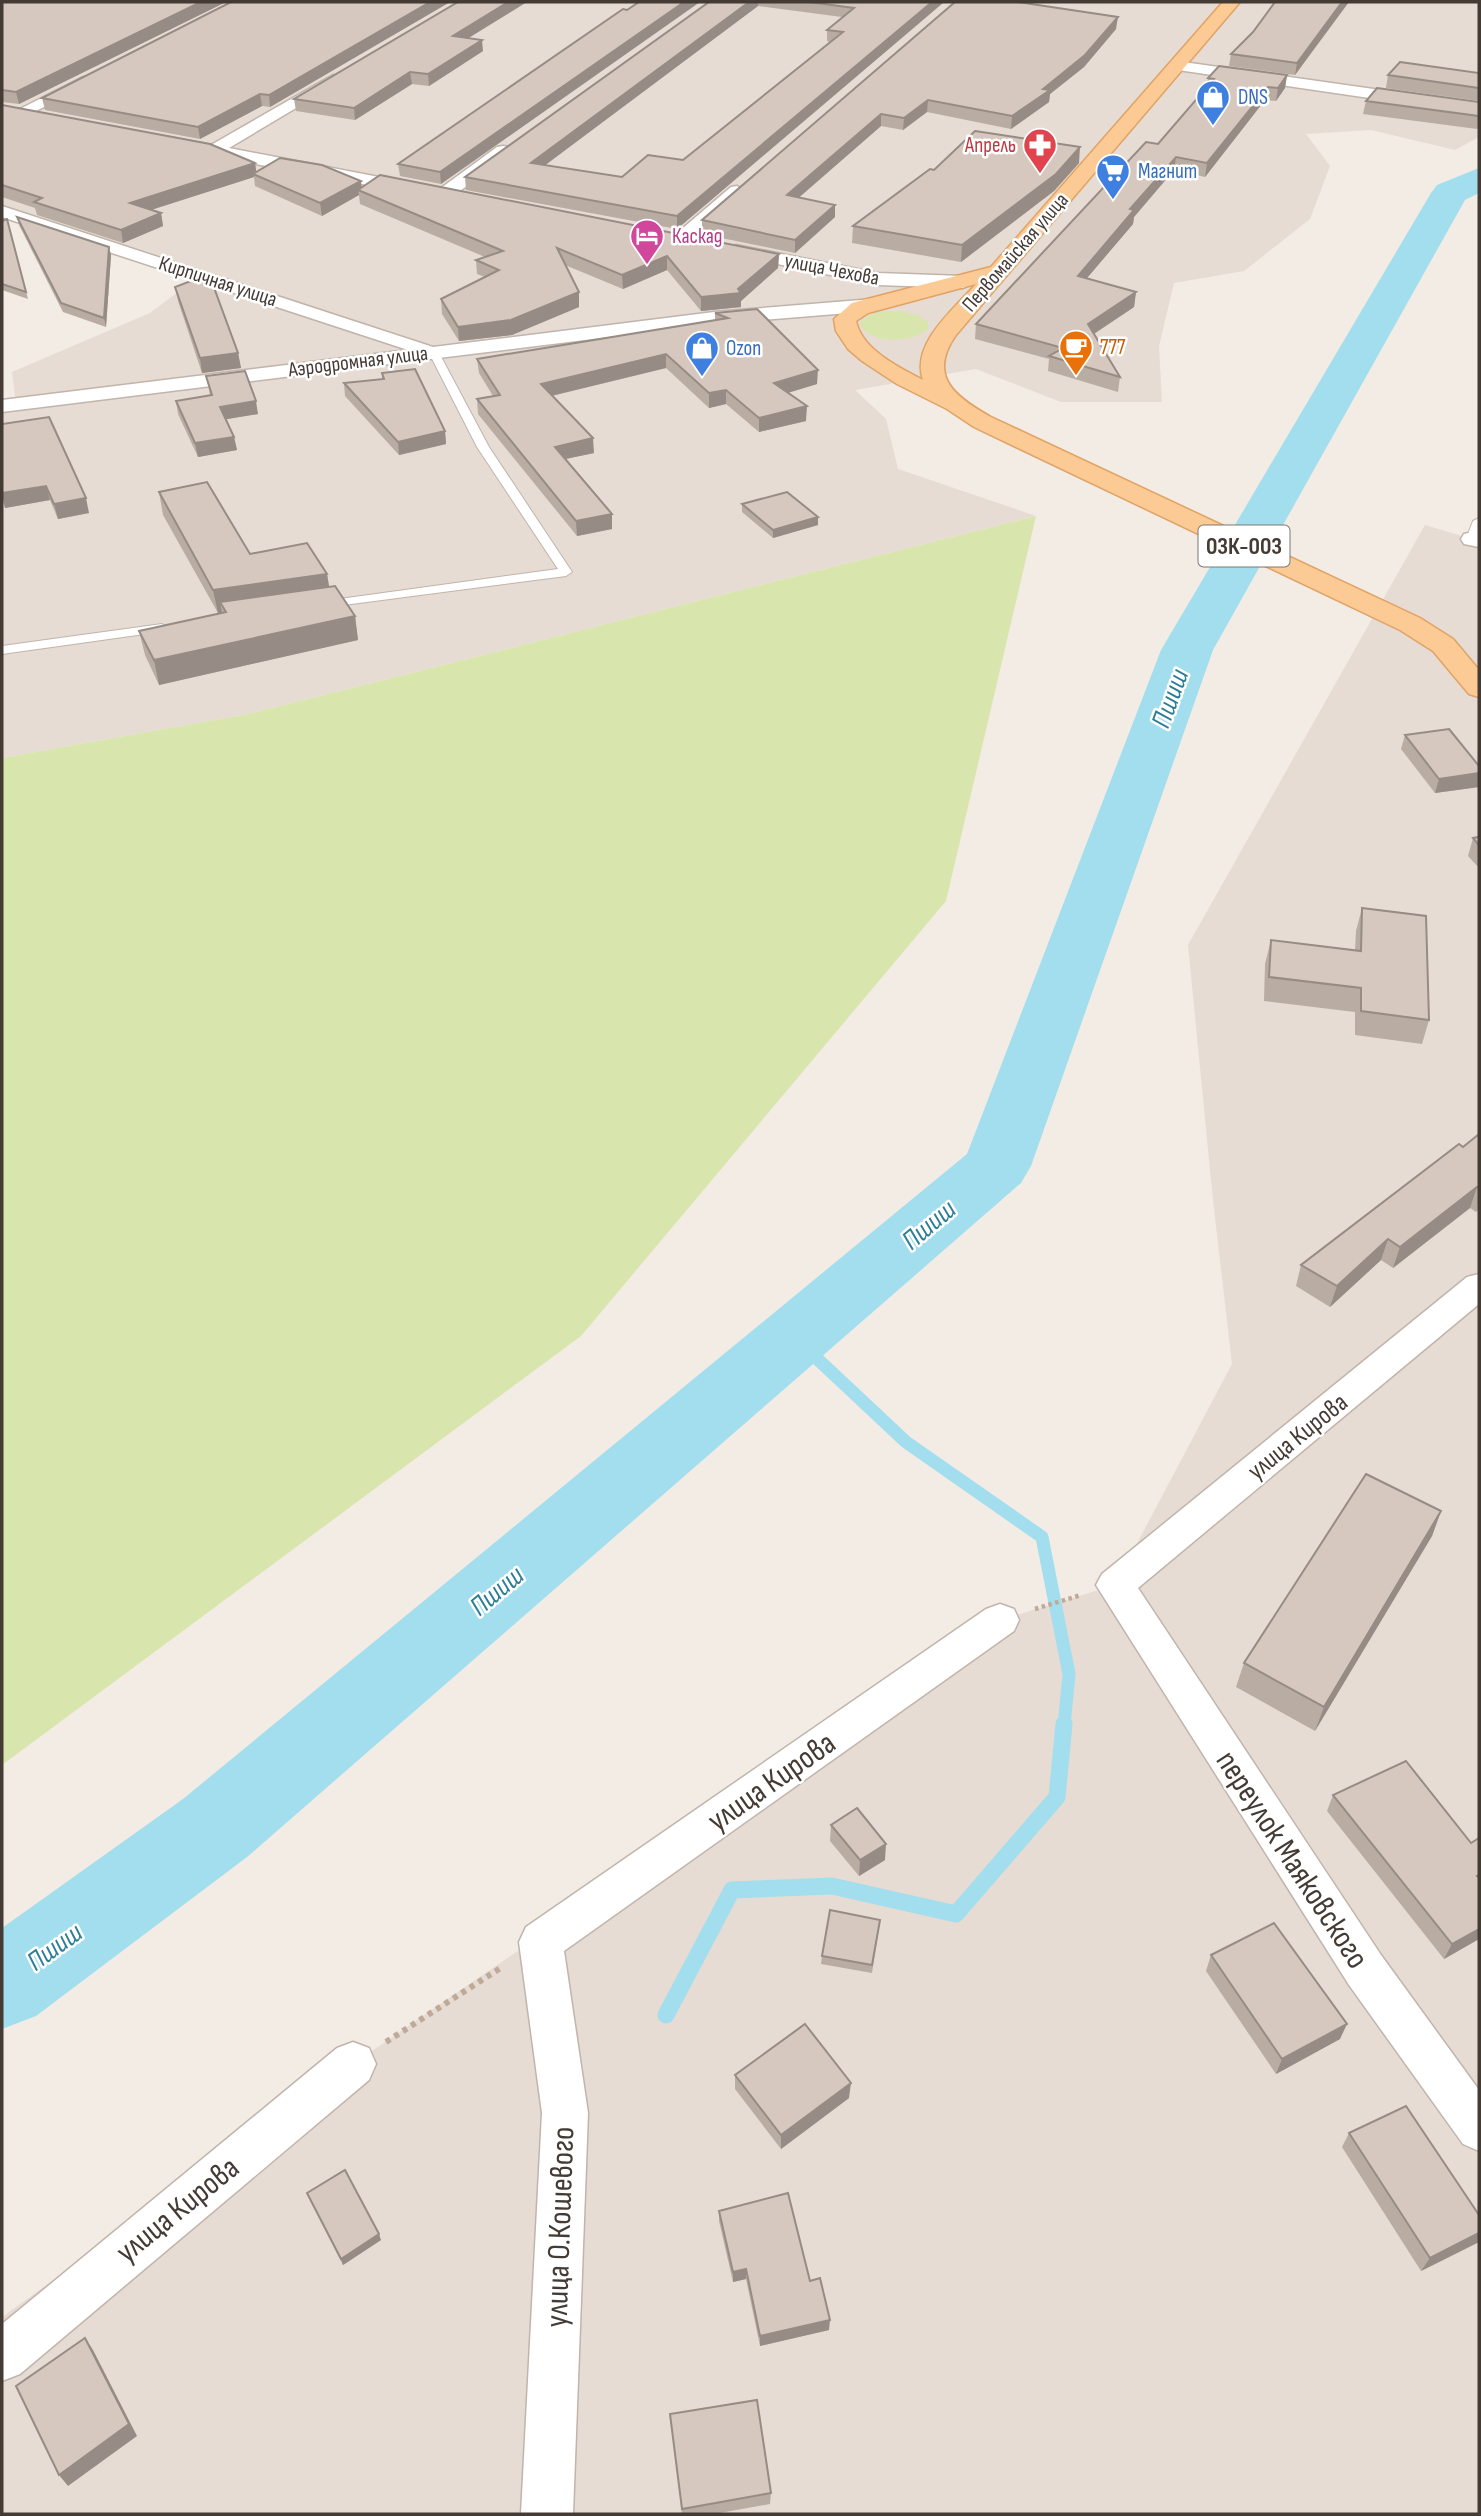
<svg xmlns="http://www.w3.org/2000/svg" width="1481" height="2516" viewBox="0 0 1481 2516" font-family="'Sofia Sans Condensed',sans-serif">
<rect width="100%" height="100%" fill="#f2ece5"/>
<g fill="#e6dcd3">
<path d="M2,2H1479V137L1455,150L1371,130L1306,134L1330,166L1310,219L1244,271L1174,283L1159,346L1162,402H1061L976,369L855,390L886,419L898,469L1036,516L248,714L2,758V406L16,404L12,372L150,313L199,276L2,211Z"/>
<path d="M1425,525L1472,539L1479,529V2514H2V2317L353,2064L1000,1620L1115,1585L1232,1364L1213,1200L1188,945Z"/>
</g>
<g fill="#d8e6ae">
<path d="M900,311L918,315L928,322V330C909,342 873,346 859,324C869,311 884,311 900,311Z"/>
<path d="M1036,516L946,901L581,1336L2,1765V758L248,714Z"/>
</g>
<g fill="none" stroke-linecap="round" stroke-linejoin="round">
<path stroke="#a2deee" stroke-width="13" d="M794,1337L906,1442L1042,1537L1069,1674L1064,1726"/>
<path stroke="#a2deee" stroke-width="17" d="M666,2015L732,1890L832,1886L956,1914L1057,1797L1064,1724"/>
<path fill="#a2deee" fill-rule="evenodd" d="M1479,168V193L1465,200L1213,650L1031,1166L1021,1183L247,1857L36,2016L2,2029V1928L183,1799L967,1154L1161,650L1431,193L1437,185Z"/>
<g stroke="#c0b4ab" stroke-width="2">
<g id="service">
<path d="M429,349L438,351L489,447L572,572L566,576L321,608L319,605L325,601L558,569L477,447L428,351Z"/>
<path d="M1479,518L1478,539L1468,542L1466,539L1473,521Z"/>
<path d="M162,624L168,628L166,631L2,654V646Z"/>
</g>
</g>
<g stroke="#c0b4ab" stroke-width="3">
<g id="minor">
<path d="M1176,61L1479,104V114L1171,69L1168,66Z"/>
<path d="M333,75L338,77L341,80L338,83L229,148L415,184L424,189L421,193L415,194L213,156L184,149L182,146L190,141L211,145Z"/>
<path d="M83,77L88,79L91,82L88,85L28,115H16L14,112Z"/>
<path d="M503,146L509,147L511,151L509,155L449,199H437L434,195L437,191L497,147Z"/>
<path d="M737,186L746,191L743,195L688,242H676L673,238L676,234L731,187Z"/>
<path d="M2,206L433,347L714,312L873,299L882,305L873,311L714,324L2,412V400L408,350L2,217Z"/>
<path d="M736,245L878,273L963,276L972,282L963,288L878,285L730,254L727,250Z"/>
<path d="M1472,532L1479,533V547L1464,544L1461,539L1464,534Z"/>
<path d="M1479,1274V1304L1138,1588L1381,1955L1479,2090V2151L1463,2144L1349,1985L1096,1585L1102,1574L1467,1277Z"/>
<path d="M1000,1604L1014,1609L1019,1620L1014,1631L564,1951L588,2113L573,2514H521L542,2113L519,1942L526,1927L986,1609Z"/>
<path d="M353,2042L369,2048L376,2064L369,2080L20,2374L2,2381V2324L337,2048Z"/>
</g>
</g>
<g stroke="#e0a365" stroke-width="3">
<path id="primary" d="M1223,2H1240L956,335C927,376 955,397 991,417L1420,618L1453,639L1479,670V697L1469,694L1433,651L1400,630L974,427L947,409L897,384L862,361L848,349L836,331L834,319L852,303L991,267ZM976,284C955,308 910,344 923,380C899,367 862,350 856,321L868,313Z"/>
</g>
<path stroke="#bfaa99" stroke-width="4.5" stroke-dasharray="3.5 3.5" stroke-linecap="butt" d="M1035,1609L1081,1595"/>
<path stroke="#bfaa99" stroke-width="6" stroke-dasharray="5 5" stroke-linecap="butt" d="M386,2042L502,1967"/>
<use href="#service" fill="#fff" fill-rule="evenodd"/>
<use href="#minor" fill="#fff" fill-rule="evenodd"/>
<use href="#primary" fill="#fcca95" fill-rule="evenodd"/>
</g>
<g fill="#b8aca3" fill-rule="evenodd">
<path d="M2,2H226L19,104L2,102Z"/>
<path d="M450,2L270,107L262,106L200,139L45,110L42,98Z"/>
<path d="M709,2H944L677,229L466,190L465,177ZM758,6L842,17L827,30V41L830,42L683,160L622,177L545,165Z"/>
<path d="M955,2L1116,29L1084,67L1050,94L1049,102L1011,129L927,112L903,130L881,126L799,197L835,217L795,253L702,234V220Z"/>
<path d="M627,10L441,184L400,176L398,164Z"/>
<path d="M469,38L483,51L429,86L412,84L355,120L296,111L294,99Z"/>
<path d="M1231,54L1305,61L1295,75L1229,66Z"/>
<path d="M1479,73V101L1386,88L1388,75Z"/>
<path d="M1287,75L1285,88L1276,101L1265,100L1205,177L1174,170L1134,217L1133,224L1086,279L1136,292L1134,307L1094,334L1120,377L1118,392L1048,371L1049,359L975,339L976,324L1158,144L1206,88L1208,78Z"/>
<path d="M1366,101L1479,102V126L1477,129L1363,114Z"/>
<path d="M2,105L255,163L256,172L779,254L778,268L741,301V307L701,311L667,270L623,289L565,265L579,307L512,335L459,341L442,314L441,299L485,277L477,274L476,260L485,257L360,204L359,195L322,216L255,186L254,177L151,210L161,213L163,226L123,243L37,215L35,208L2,197Z"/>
<path d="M1079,163L1054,191L961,262L852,243L853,226L934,170Z"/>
<path d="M17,217L111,255L106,327L63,312L19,225Z"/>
<path d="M7,219L28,299L2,290V221Z"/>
<path d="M175,287L238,353L241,368L202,373L178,301Z"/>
<path d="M757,309L817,384L788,393L806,421L759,432L726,404L709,408L666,368L552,396L594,453L565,459L612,514V529L577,536L478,414L477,399L493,396L479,373L477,359L715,320V313Z"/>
<path d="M382,373L445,431L446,444L399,455L345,396L344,383L382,379Z"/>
<path d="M206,376L258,414L226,419L234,437L237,450L198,457L178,414L176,401L210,395Z"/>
<path d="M2,424L89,513L58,519L50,500L5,508L2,497Z"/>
<path d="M159,492L250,554L327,574L329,587L355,616L358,640L159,685L145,655L139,631L222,613H218L163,515Z"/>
<path d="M742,504L818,525L773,538L742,512Z"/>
<path d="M1405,735L1479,766V787L1435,793L1401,749Z"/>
<path d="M1479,837V868L1468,856L1473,838Z"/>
<path d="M1362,908L1429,1020L1422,1044L1355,1035V1012L1264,1001L1265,964L1271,940L1355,951L1356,931Z"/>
<path d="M1479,1134V1209L1476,1212L1470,1208L1393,1268L1381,1260L1330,1307L1296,1286L1301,1265L1463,1147Z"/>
<path d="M1441,1511L1432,1536L1315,1731L1236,1687L1244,1663Z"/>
<path d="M1333,1795L1471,1843L1479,1838V1939L1444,1959L1327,1811Z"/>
<path d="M831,1825L885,1860L859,1876L830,1841Z"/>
<path d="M879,1928L872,1973L821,1964L822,1956Z"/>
<path d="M1211,1955L1340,2039L1276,2074L1206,1971Z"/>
<path d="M735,2075L849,2098L781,2149L735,2089Z"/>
<path d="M1349,2133L1479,2215V2242L1421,2271L1342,2147Z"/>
<path d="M307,2193L381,2240L343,2265Z"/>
<path d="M719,2211L810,2281L829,2330L760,2346L746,2279L733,2282L719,2221Z"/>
<path d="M670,2414L771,2493L770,2504L714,2514H682Z"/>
</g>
<g fill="#968c85">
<path d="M201,2H226L19,104L16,92Z"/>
<path d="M430,2H450L270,107L269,95Z"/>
<path d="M508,2H527L454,47L453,36Z"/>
<path d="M684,2H700L441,184L440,172Z"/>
<path d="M749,2H758V6L532,175L531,163Z"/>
<path d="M932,2H944L677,229V216Z"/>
<path d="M1342,2H1349L1295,75L1297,63Z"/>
<path d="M1118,17L1116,29L1084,67L1050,94L1049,102L1011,129L1012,116L1043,89Z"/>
<path d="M482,40L483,51L429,86L428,74Z"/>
<path d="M410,72L412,84L355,120L354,108Z"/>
<path d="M1287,75L1285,88L1276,101L1278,88Z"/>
<path d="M1268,87L1265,100L1205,177L1207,163Z"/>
<path d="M260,94L262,106L200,139L198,127Z"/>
<path d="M928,100L927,112L903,130L904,118Z"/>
<path d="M881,114V126L787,208V195Z"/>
<path d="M1080,147L1079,163L1054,191L961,262L962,245Z"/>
<path d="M1176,157L1174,170L1134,217L1133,224L1076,291L1078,276L1130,209Z"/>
<path d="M255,163L257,176L253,174L254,177L132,216L130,203Z"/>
<path d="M361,181L362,192L358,190L359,195L322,216L320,203Z"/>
<path d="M835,205V217L795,253V240Z"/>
<path d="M161,213L163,226L123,243L121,230Z"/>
<path d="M109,247L111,255L106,327L104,318Z"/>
<path d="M779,254L778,268L741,301V307L701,311V297L738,289Z"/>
<path d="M667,256V270L623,289L622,275Z"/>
<path d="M579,292V307L512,335L459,341L458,327Z"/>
<path d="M1136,292L1134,307L1086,339L1088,324Z"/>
<path d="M238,353L241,368L202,373L200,358Z"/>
<path d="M666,354V368L542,398L541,384Z"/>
<path d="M818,370L817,384L774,397V383Z"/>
<path d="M726,390V404L709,408V393Z"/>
<path d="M256,401L258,414L222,420L220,407Z"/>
<path d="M807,406L806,421L759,432V418Z"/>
<path d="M445,431L446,444L399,455L398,442Z"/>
<path d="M234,437L237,450L198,457L195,443Z"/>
<path d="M593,438L594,453L556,461L555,447Z"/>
<path d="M46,486L50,500L5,508L2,493Z"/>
<path d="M86,498L89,513L58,519L54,504Z"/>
<path d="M612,514V529L577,536L576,521Z"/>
<path d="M818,517V525L773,538V530Z"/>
<path d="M327,574L331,598L220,602L222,613H218L213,590Z"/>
<path d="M355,616L358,640L159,685L154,660Z"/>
<path d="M1479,773V787L1435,793L1439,779Z"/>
<path d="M1477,1187L1470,1208L1393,1268L1400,1247Z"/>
<path d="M1388,1239L1381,1260L1330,1307L1337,1286Z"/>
<path d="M1441,1511L1432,1536L1315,1731L1324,1707Z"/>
<path d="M886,1844L885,1860L859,1876L860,1860Z"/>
<path d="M1479,1929V1939L1444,1959L1452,1944Z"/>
<path d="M1347,2024L1340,2039L1276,2074L1282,2059Z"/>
<path d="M851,2083L849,2098L781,2149V2135Z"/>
<path d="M1479,2233V2242L1421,2271L1430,2258Z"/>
<path d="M379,2234L381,2240L343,2265L341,2259Z"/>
<path d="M746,2269V2279L733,2282V2272Z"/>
<path d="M830,2320L829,2330L760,2346V2336Z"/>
<path d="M85,2338L93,2350L137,2436L68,2486L59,2475Z"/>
</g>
<g fill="#d6c8be" stroke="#968c85" stroke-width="2">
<path d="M2,2H201L16,92L2,90Z"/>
<path d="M231,2H430L269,95L260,94L198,127L42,98Z"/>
<path d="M458,2H508L453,36L482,40L428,74L410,72L354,108L294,99Z"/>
<path d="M639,2H684L440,172L398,164L623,9L627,10Z"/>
<path d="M709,2H749L531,163L622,177L648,155L683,160L843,32L827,30L854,8L809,2H932L677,216L465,177Z"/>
<path d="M955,2H1018L1118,17L1085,55L1043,89L1050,90L1012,116L928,100L904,118L881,114L787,195L835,205L795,240L702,220Z"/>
<path d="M1275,2H1342L1297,63L1231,54L1253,32Z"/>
<path d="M1400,62L1479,73V88L1388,75Z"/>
<path d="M1219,66L1287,75L1278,88L1268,87L1207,163L1176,157L1130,209L1134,210L1078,276L1136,292L1088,324L1120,377L1049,356L1063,348L976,324L1146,142L1158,144L1214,79L1208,78Z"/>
<path d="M1377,88L1479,102V116L1366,101Z"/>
<path d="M2,105L210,144L255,163L130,203L161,213L121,230L34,202L42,198L2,185Z"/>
<path d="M975,131L1080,147L1056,174L962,245L853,226L930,169L934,170Z"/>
<path d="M280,158L322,165L361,181L320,203L253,174Z"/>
<path d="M380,175L779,254L738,289L741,293L701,297L667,256L622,275L557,248L579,292L511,320L458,327L441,299L499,270L476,260L503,251L358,190Z"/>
<path d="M17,217L109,247L104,318L61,303Z"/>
<path d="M7,219L26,292L2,284V221Z"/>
<path d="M209,274L238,353L200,358L175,287Z"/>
<path d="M757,309L818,370L774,383L807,406L759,418L726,390L709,393L666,354L541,384L593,438L555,447L612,514L576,521L477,399L500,395L477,359L728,318L715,313Z"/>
<path d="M415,369L445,431L398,442L344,383L384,379L382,373Z"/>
<path d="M245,371L256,401L220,407L234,437L195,443L176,401L212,395L206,376Z"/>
<path d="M49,417L86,498L54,504L46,486L2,493V424Z"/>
<path d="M207,482L250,554L307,543L327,574L213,590L159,492Z"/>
<path d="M787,492L818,517L773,530L742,504Z"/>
<path d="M335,586L355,616L154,660L139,631L226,612L220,602Z"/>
<path d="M1449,729L1479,766V773L1439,779L1405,735Z"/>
<path d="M1479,837V845L1473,838Z"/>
<path d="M1362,908L1426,916L1429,1020L1361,1011V988L1269,977L1271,940L1361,951Z"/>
<path d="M1479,1134V1188L1477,1187L1400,1247L1388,1239L1337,1286L1301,1265L1459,1144L1463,1147Z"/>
<path d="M1366,1474L1441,1511L1324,1707L1244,1663Z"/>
<path d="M1406,1761L1471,1843L1479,1838V1875L1477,1876L1479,1878V1929L1452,1944L1333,1795Z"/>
<path d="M857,1808L886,1844L860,1860L831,1825Z"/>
<path d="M830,1910L880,1920L872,1965L822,1956Z"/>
<path d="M1274,1923L1347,2024L1282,2059L1211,1955Z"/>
<path d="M805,2024L851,2083L781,2135L735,2075Z"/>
<path d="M1406,2106L1479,2215V2233L1430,2258L1349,2133Z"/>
<path d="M345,2170L379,2234L341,2259L307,2193Z"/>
<path d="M788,2193L810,2281L820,2278L830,2320L760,2336L746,2269L733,2272L719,2211Z"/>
<path d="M85,2338L129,2424L59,2475L16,2386Z"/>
<path d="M757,2400L771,2493L682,2509L670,2414Z"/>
</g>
<defs>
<g id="shop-pin" transform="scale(1.75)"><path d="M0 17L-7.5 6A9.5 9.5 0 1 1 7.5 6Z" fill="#3f7fe0" stroke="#fff"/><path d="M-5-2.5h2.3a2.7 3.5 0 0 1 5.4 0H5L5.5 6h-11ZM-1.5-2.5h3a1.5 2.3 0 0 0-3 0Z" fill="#fff"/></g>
<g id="pharmacy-pin" transform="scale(1.75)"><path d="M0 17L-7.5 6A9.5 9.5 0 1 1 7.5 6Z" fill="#e0444e" stroke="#fff"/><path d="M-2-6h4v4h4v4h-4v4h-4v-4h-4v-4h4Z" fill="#fff"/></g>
<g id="supermarket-pin" transform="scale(1.75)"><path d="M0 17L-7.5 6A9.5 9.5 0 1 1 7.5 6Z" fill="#3f7fe0" stroke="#fff"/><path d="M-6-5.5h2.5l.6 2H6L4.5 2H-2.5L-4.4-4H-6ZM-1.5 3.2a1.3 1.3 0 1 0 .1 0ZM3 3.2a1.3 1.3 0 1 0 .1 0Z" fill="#fff"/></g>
<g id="hotel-pin" transform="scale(1.75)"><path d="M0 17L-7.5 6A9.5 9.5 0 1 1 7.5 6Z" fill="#d1479c" stroke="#fff"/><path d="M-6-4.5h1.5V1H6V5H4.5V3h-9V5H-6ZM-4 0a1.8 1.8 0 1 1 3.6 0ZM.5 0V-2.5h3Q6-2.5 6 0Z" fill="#fff"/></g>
<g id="cafe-pin" transform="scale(1.75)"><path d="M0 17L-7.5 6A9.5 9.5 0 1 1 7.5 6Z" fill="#e8710a" stroke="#fff"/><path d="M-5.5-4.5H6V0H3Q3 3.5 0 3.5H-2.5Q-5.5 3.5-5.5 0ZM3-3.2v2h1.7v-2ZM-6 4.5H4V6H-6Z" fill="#fff"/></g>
</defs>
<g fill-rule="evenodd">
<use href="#shop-pin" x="1213" y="97"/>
<use href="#pharmacy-pin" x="1040" y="145"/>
<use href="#supermarket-pin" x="1113" y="171"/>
<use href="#hotel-pin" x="647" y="236"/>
<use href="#cafe-pin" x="1076" y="347"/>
<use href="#shop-pin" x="702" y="348"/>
</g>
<g text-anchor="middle" stroke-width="5" stroke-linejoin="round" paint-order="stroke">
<g font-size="21" fill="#366cbe" stroke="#fff" text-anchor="start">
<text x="1238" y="104">DNS</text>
<text x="1138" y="178">Магнит</text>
<text x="726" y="355">Ozon</text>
</g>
<g font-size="21" fill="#be3a42" stroke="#fff" text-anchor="end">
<text x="1016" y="152">Апрель</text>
</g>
<g font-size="21" fill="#b23c85" stroke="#fff" text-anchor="start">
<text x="672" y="243">Каскад</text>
</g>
<g font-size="21" fill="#443b35" stroke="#fff">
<text transform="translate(1015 252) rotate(-49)" y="7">Первомайская улица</text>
<text transform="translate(832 269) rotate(11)" y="7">улица Чехова</text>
<text transform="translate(218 281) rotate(18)" y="7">Кирпичная улица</text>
<text transform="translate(358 361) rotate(-7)" y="7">Аэродромная улица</text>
</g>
<g font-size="21" fill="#c56008" stroke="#fff" text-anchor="start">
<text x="1100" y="354">777</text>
</g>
<rect fill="#fff" stroke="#7c7672" stroke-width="2" x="1198.5" y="525.5" width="91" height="41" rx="5"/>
<g font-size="24" font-weight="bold" fill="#443b35">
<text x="1244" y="554">03К-003</text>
</g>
<g font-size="26" fill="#443b35" stroke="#fff">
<text transform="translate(1297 1436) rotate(-39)" y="9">улица Кирова</text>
</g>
<g font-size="28" font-style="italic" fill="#2c7e96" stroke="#fff">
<text transform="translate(1169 698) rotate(-70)" y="10">Пшиш</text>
<text transform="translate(928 1224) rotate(-40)" y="10">Пшиш</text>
<text transform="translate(496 1590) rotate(-40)" y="10">Пшиш</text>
<text transform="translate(54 1946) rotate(-36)" y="10">Пшиш</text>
</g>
<g font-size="32" fill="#443b35" stroke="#fff">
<text transform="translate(771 1781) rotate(-35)" y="11">улица Кирова</text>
<text transform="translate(1293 1859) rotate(57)" y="11">переулок Маяковского</text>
<text transform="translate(177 2209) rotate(-39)" y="11">улица Кирова</text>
<text transform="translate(559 2227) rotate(-88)" y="11">улица О.Кошевого</text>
</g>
</g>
<rect width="1481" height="2516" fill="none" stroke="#443b35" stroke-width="7"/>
</svg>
